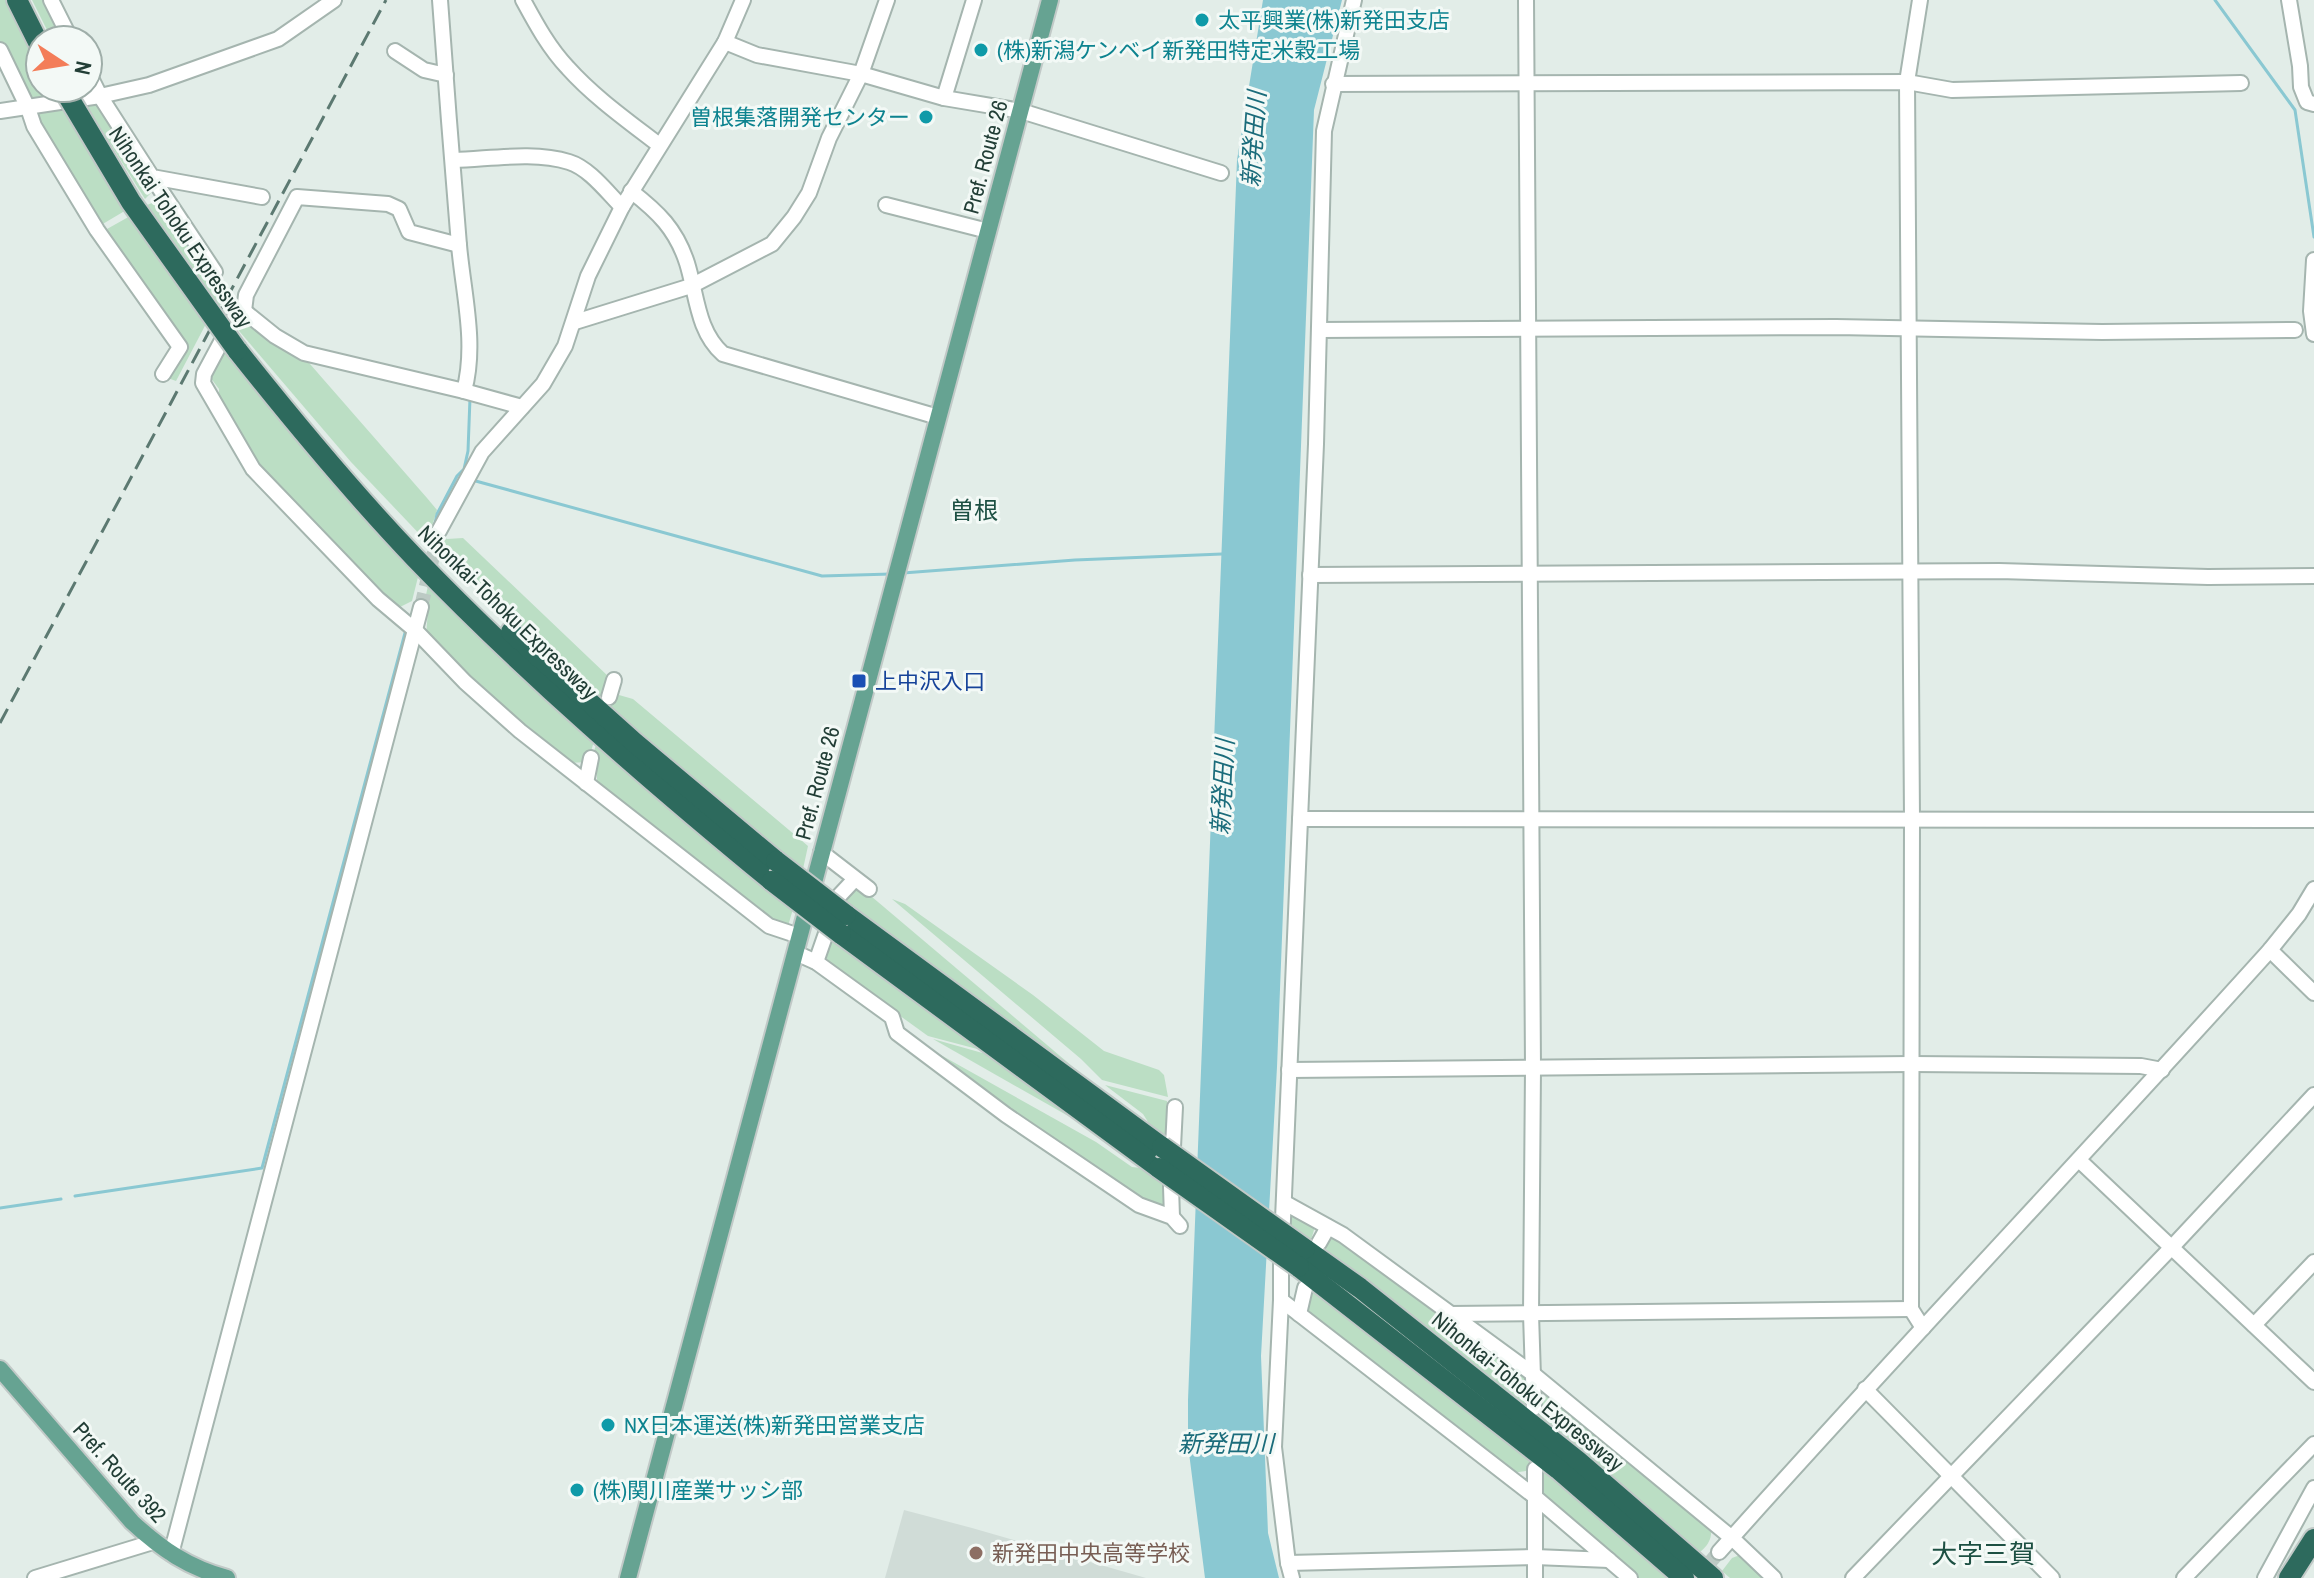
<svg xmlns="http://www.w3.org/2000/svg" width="2314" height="1578" viewBox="0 0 2314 1578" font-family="'Archivo Narrow','Noto Sans JP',sans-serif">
<rect width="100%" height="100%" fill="#e2ede8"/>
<path fill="#d0dcd7" d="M904,1510L972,1528L1146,1578H885Z"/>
<g fill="#bbdec4">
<path d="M0,0H12L40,55V88H57L60,94L37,99L29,96L0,42Z"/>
<path d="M32,0H44L66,40H52Z"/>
<path d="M99,100L154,190L145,199L84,102Z"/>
<path d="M66,104L128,209L101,225L36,113L37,111Z"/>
<path d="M162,199L214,273L229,288L219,307L147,205Z"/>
<path d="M132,215L208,320L176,381L165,377L185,345C160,306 125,272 107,229Z"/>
<path d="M240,315L303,356L427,498L437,510L427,542L351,462L234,325Z"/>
<path d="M224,340L419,573L412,601L394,610L252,459L219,406V389L207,373Z"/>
<path d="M441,534L447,539L463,538L610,678L603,706L495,608L438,551Z"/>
<path d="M432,584L594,741L588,762L568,763L516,720L426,636L428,610L423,608L428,586Z"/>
<path d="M612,693L613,700L619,695L633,699L808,846L803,869L607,710Z"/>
<path d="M597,742L793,909L788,926L758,911L597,786V768L594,762L590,763Z"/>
<path d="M857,890L865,891L1079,1072L841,901L848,892Z"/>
<path d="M892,899L905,904L1033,995L1104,1051L1159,1070L1164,1075L1168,1097L1102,1080L1081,1059Z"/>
<path d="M828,934L981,1050L928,1036L831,966C823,954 824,947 828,934Z"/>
<path d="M905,1035L1096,1142L1132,1167L1150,1169L1166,1184L1167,1207L1164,1209L1139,1201L1049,1141Z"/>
<path d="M933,1039L986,1054L1077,1121Z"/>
<path d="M1105,1085L1167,1101L1168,1139L1150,1125L1143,1114Z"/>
<path d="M1289,1210L1316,1223L1311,1240L1285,1223Z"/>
<path d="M1337,1237L1526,1377V1398L1531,1409L1320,1248L1329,1238Z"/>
<path d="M1309,1289L1325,1298L1533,1461L1532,1470L1512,1473L1302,1308Z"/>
<path d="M1546,1396H1552L1711,1529C1712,1539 1708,1545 1700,1552L1536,1413L1539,1403Z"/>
<path d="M1536,1462L1672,1578H1636L1538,1492Z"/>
<path d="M1740,1555L1772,1578H1730L1722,1571L1732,1558Z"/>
</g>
<path fill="#8ac8d2" d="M1263,0H1342L1314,110L1277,1067L1261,1356L1268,1533L1279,1578H1205L1188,1445V1400L1237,160Z"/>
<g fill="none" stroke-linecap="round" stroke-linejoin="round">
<g stroke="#8ac8d2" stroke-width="3">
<path d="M2215,0L2295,110L2314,237"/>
<path d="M472,480L822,576L891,574"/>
<path d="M434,528L437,514L457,476L464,469L468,451L470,398"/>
<path d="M903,573L1075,560L1222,554"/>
<path d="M75,1196L262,1168L405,633"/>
<path d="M0,1208L61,1199"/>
</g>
<g stroke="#bccac4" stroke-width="14" stroke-dasharray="14 7" stroke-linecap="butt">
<path d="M421,607L439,531"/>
<path d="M1696,1578L1719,1552"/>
</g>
<g stroke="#a5b5af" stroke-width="18">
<g id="minor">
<path d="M51,0L71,40"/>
<path d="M440,0C446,82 452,163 459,245C463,292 477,344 464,391"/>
<path d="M523,0C536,24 549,48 568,68C594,97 628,121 659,145"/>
<path d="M1354,0L1324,131L1316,444L1281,1266V1300L1534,1496L1630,1578"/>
<path d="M1526,0L1533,1068L1531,1314L1534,1408"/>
<path d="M1920,0L1907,82L1912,820L1911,1309L1923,1328"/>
<path d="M2289,0L2300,66L2301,87L2307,102L2314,104"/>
<path d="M725,42L757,55L861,74L944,98L1021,111L1221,173"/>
<path d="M0,50L28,108L34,126L97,230L180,347L163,374"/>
<path d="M395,51L424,70L446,75"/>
<path d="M88,72L100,96L152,177L262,197"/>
<path d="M1333,84L1907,82L1952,90L2241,83"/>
<path d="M944,98L974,0"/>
<path d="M0,111L100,96L149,85L278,39L334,0"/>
<path d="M454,160C490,159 534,151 569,162C589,168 607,192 622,207"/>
<path d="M152,177L215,272"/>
<path d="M631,191C658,212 676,229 687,263C697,295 697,331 723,354L938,417"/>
<path d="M886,205L988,231"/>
<path d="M459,245L409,232L399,209L388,204L297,197L246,295L244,311L235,316L204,374L203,383L253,469L378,599L416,631L465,682L520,731L769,926L799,936"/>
<path d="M2314,260L2311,311L2314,334"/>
<path d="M244,311L275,336L304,353L464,391L522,407"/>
<path d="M575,322L691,286L772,244L794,217L809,193L829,138L861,74L887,0"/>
<path d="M1319,330L1836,327L2102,332L2295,330"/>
<path d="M439,531L482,452L543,384L565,346L588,276L622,207L725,42L743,0"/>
<path d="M1310,575L1999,571L2208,577L2314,576"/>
<path d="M609,697L614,680"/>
<path d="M586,783L591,758"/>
<path d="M1300,819L2314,820"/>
<path d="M821,852L869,889"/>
<path d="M2270,950L2314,993"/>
<path d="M796,953L816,962L892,1017L897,1033L1006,1115L1139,1205L1172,1217L1180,1226"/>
<path d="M816,962L839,896L854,880"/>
<path d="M1289,1070L1912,1064L2141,1066L2162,1070"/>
<path d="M2080,1161L2314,1382"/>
<path d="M1285,1203L1343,1235L1533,1374L1732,1538L1774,1578"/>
<path d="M1172,1217L1171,1187L1175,1107"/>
<path d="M1319,1243L1328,1227"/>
<path d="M1281,1300L1274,1447L1288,1563L1292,1578"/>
<path d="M1299,1314L1305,1288"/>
<path d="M1450,1314L1911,1309"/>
<path d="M2254,1325L2314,1262"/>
<path d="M1865,1389L2052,1578"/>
<path d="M1535,1469V1578"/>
<path d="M1719,1552C1900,1349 2088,1152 2270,950L2299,914L2314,889"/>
<path d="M171,1554L421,607"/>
<path d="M1288,1563L1535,1557L1609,1560"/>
<path d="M35,1578L153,1542"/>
<path d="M1853,1578L2172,1247L2314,1095"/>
<path d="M2184,1578L2314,1444"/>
<path d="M2265,1578L2314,1488"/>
</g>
</g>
<g stroke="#c1c9c7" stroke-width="20">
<g id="major">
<path d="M0,1369L132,1522C161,1549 189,1568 227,1578"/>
<path d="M628,1578L1050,0"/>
</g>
</g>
<g stroke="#c1c9c7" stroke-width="24">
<g id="highway">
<path d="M17,0L40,46"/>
<path d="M237,350C294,422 352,492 415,558C527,674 649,780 772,881"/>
<path d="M511,632L635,743L776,861"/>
<path d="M846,915L1162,1147"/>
<path d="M841,934L1159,1168"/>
<path d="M1305,1249L1360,1288L1578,1461L1713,1578"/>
<path d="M1299,1267L1558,1469L1684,1578"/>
<path d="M2289,1578L2314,1539"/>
</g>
</g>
<use href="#minor" stroke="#fff" stroke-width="14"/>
<use href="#major" stroke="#66a392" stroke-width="16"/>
<use href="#highway" stroke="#2d6a5d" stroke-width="20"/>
<path stroke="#5c7971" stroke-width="3" stroke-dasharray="16 8" stroke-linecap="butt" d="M0,723L386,0"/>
<g stroke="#c1c9c7" stroke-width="24" stroke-linecap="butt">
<g id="highway-bridge">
<path d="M63,88L131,202L237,350"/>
<path d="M776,861L846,915"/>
<path d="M772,881L841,934"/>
<path d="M1162,1147L1305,1249"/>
<path d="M1159,1168L1299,1267"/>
</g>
</g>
<use href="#highway-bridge" stroke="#2d6a5d" stroke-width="20"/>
</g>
<g fill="#0f9aa8" stroke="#f3f9f6" stroke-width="3">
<circle cx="1202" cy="20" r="8"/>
<circle cx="981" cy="50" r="8"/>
<circle cx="926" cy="117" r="8"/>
<circle cx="608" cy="1425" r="8"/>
<circle cx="577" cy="1490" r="8"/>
</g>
<rect fill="#1a4fb4" stroke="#f3f9f6" stroke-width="3" x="851" y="673" width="16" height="16" rx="4"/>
<circle fill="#8d6e63" stroke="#f3f9f6" stroke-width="3" cx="976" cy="1553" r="8"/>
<g text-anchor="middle" stroke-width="6" stroke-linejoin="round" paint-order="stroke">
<g font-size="22" fill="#0d838f" stroke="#f3f9f6" text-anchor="start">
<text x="1218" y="28">太平興業(株)新発田支店</text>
<text x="997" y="58">(株)新潟ケンベイ新発田特定米穀工場</text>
<text x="910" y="125" text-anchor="end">曽根集落開発センター</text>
<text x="624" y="1433">NX日本運送(株)新発田営業支店</text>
<text x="593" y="1498">(株)関川産業サッシ部</text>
</g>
<g font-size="22" fill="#223e36" stroke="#f3f9f6">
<text transform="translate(985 157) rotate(-75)" y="8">Pref. Route 26</text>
<text transform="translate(181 227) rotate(56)" y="8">Nihonkai Tohoku Expressway</text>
<text transform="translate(508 612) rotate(44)" y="8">Nihonkai-Tohoku Expressway</text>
<text transform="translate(817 783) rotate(-75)" y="8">Pref. Route 26</text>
<text transform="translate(1528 1391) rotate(39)" y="8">Nihonkai-Tohoku Expressway</text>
<text transform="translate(120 1472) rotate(48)" y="8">Pref. Route 392</text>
</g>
<g font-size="22" fill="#164399" stroke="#f3f9f6" text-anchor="start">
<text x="875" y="689">上中沢入口</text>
</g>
<g font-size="22" fill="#785e54" stroke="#f3f9f6" text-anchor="start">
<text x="992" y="1561">新発田中央高等学校</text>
</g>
<g font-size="24" font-style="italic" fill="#1b6c7b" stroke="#f3f9f6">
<text transform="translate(1254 139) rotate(-86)" y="8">新発田川</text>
<text transform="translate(1223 787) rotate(-87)" y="8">新発田川</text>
<text x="1226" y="1452">新発田川</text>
</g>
<g font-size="24" fill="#1d5043" stroke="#f3f9f6">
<text x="974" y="519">曽根</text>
</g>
<g font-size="26" fill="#1d5043" stroke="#f3f9f6">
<text x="1983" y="1563">大字三賀</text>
</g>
</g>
<g transform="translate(64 64) rotate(102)"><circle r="38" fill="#f3f9f6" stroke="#9faea9" stroke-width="2"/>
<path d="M0-6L14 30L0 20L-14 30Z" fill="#f37d59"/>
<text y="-12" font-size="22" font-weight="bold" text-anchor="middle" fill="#223e36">N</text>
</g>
</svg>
